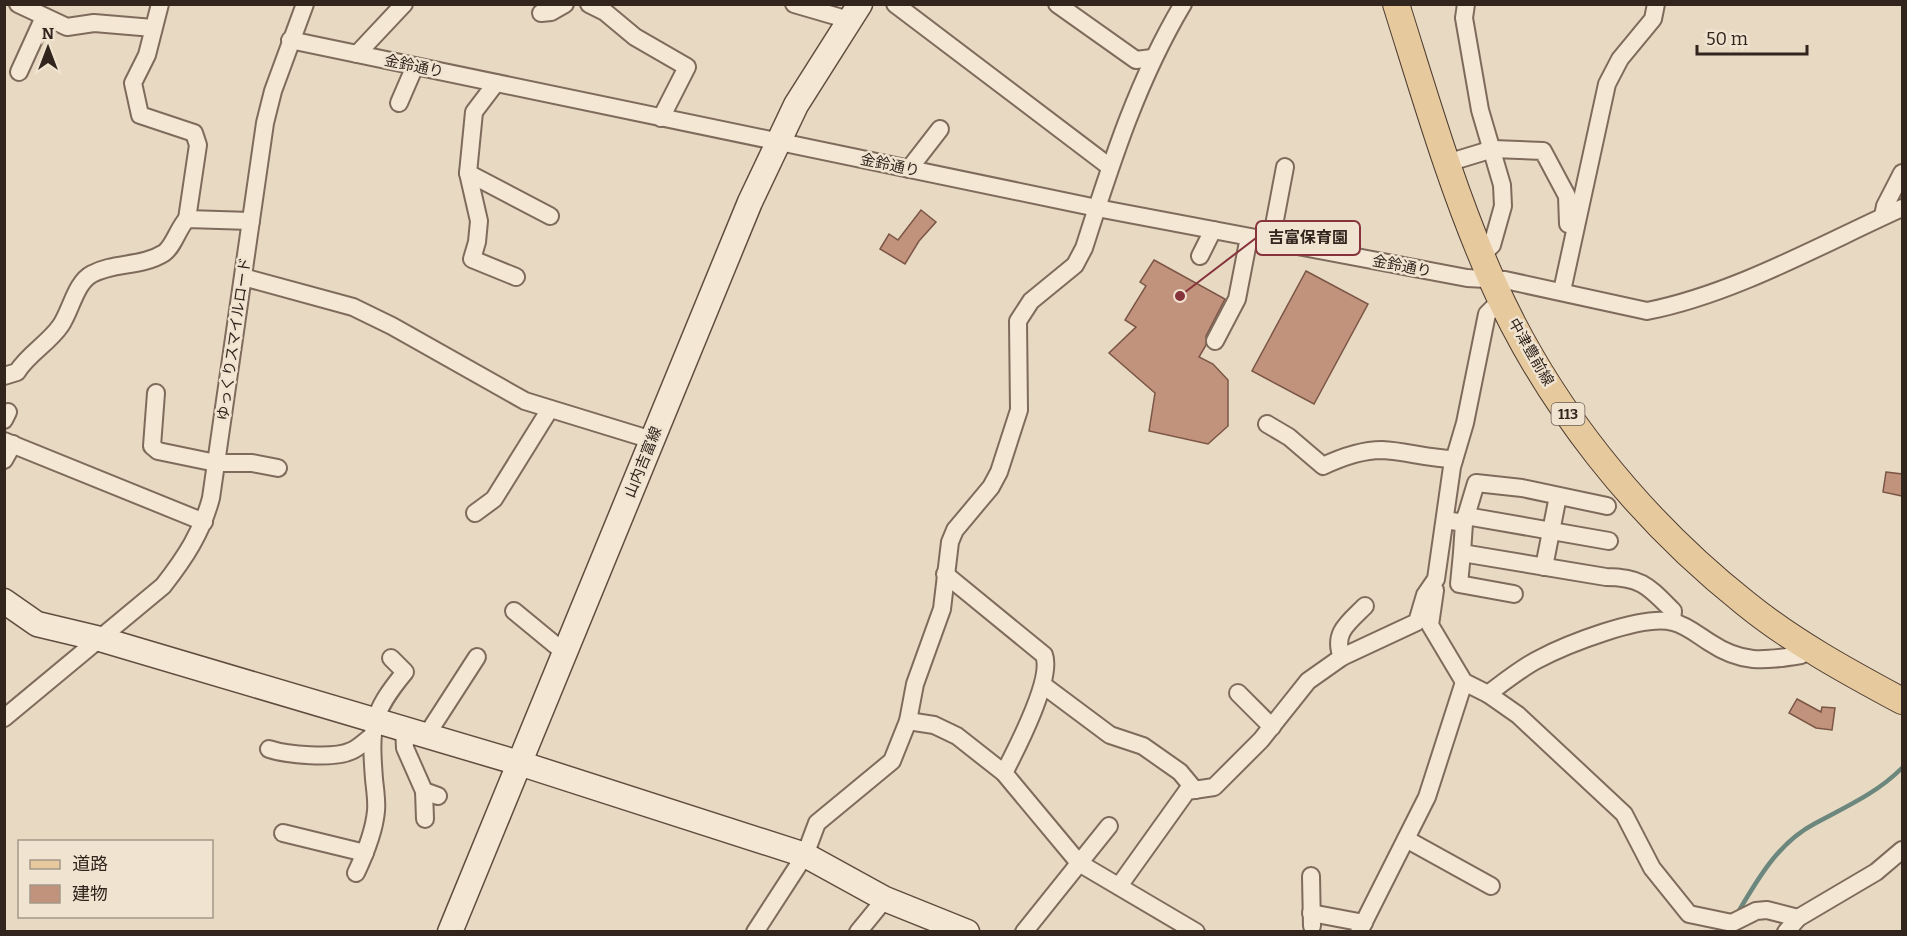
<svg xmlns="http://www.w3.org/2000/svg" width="1907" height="936" viewBox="0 0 1907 936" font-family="Bitter,'Noto Sans JP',serif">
<rect width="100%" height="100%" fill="#e7d9c2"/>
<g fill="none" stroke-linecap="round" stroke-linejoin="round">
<path stroke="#6c877e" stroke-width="4.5" d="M1737,914C1757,880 1778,843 1814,824C1845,807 1876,794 1902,768"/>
</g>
<g fill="#c1937d" stroke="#7b5545" stroke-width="1.5">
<path d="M921,210L936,222L919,241L905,264L880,249L889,234L898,240Z"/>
<path d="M1154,260L1225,299L1206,336V345L1199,357L1213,364L1228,380V426L1208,444L1149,431L1155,393L1109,353L1136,327L1125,320L1146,286L1140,282Z"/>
<path d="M1306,271L1368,304L1314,404L1252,371Z"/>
<path d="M1886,472L1902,474V496L1883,492Z"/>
<path d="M1797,699L1821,712L1822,707L1835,708L1832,730L1816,728L1789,713Z"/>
</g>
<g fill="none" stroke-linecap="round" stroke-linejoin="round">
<g stroke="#7f6b5c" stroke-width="20">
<g id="street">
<path d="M18,4L67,27L94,23L153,28"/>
<path d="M160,4L147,55L133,83L140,115L194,133L198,145L187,219"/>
<path d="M589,4L605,12L635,37L687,67L661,118"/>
<path d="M794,4L849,20"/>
<path d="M895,4L1110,167"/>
<path d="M1057,4L1136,60L1152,58"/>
<path d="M1466,4L1464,18L1480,110L1502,185L1503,206L1492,245L1481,256"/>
<path d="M541,13L551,12L565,4"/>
<path d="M290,40L1097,208L1467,278L1505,280L1647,311C1734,294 1822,244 1902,208"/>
<path d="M357,54L404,4"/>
<path d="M19,72L44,17"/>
<path d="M496,83L474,112L468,173L479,221L477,242L472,259L516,277"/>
<path d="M399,103L415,66"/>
<path d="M1447,163L1493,149L1543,151L1567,196L1568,224L1576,225"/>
<path d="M909,169L940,129"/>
<path d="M468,173L550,216"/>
<path d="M1883,216L1885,206L1902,173"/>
<path d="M1271,241L1285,167"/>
<path d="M1200,256L1213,230"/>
<path d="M243,277L353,307L392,326L525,401L652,440"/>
<path d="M1562,291L1607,84L1620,59L1653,19L1656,4"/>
<path d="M1215,341L1237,299L1249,237"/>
<path d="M4,376L17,372C28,354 49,343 61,325C71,310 76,282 92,274C114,262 142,267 164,253C174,246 178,228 187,219L251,221"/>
<path d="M156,393L152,446L158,451L216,463H252L278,468"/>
<path d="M4,420L8,412"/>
<path d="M1267,424L1289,437L1323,466C1342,457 1361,450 1382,450C1406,451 1429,459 1454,459"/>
<path d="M4,441L204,522"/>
<path d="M4,460L13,444"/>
<path d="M475,513L494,499L550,409"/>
<path d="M1466,516L1609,541"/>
<path d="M1445,520L1464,523L1462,553L1606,577C1642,577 1649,587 1673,611L1672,621"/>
<path d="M1464,523L1476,483L1522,488L1607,506"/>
<path d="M1462,553L1459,584L1514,594"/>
<path d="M1544,567L1558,496"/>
<path d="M945,574L1044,655C1053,678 1017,748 1004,773"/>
<path d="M1435,590L1430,625L1464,682L1488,694C1504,682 1520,669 1537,660C1565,645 1642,614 1673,622C1686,625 1698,635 1709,642C1742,664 1763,661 1801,655L1804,645"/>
<path d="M514,611L565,653"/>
<path d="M1342,657C1332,633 1349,622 1365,606"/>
<path d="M1043,685L1110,735L1143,746L1180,772L1195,790"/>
<path d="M1238,693L1272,727"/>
<path d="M1488,694L1518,715L1624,814L1652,868L1689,914L1732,923L1756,911L1767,910L1798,918"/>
<path d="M4,718L163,586C185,558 202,532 211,498L265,123L273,91L305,4"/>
<path d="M908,721L934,725L957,736L1004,773L1079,863L1196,932"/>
<path d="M404,729L405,748L424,791L438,796"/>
<path d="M426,736L477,657"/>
<path d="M269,749C287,755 334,759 351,751C359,748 365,741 371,737"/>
<path d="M424,791L425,819"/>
<path d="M283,833L365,853"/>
<path d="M1406,839L1491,886"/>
<path d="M356,873C365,854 374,833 376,811C377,801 375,789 374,779C370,727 371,713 405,672L391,658"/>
<path d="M1311,876L1312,926"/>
<path d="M1119,886L1187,791L1214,787L1261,740L1308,681L1342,657L1417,622L1425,595L1436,579L1452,467L1465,423L1487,314L1501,300"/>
<path d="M1311,913L1364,923"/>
<path d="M755,932L805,855L817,823L892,761L908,721L915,684L942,609L950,542L955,530L991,487L999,472L1019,410L1018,321L1031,301L1075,265L1084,248C1111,164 1137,81 1183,4"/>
<path d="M858,932L885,899"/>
<path d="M1024,932L1109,826"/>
<path d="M1359,932L1427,797L1464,682"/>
<path d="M1786,932L1798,918L1876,872L1902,850"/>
</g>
</g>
<g stroke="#614d3f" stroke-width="27">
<g id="secondary">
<path d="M4,601L37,624L100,639L519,763L805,855L885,899L967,932"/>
<path d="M450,932L750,202L796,105L860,4"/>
</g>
</g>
<g stroke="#4d3b30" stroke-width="28">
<path id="primary" d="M1396,4C1425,96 1452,190 1491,278C1546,404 1638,518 1745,603C1793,642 1848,672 1902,701"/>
</g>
<use href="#street" stroke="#f4e7d4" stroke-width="16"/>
<use href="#secondary" stroke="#f4e7d4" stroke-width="24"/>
<use href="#primary" stroke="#e7c99e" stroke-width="26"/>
</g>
<g text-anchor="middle" stroke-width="5" stroke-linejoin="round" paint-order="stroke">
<rect fill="#f0e4d1" stroke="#6a5e54" stroke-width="1.5" x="1551.5" y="403" width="33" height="22" rx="4.5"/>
<g font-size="14" font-weight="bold" fill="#31251e">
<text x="1568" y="419">113</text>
</g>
<g font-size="15" fill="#31251e" stroke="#f0e4d1">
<text transform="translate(414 66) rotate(12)" y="5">金鈴通り</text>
<text transform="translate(890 165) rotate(12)" y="5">金鈴通り</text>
<text transform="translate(1402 266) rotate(11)" y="5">金鈴通り</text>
<text transform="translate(234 339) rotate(-82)" y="5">ゆっくりスマイルロード</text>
<text transform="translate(1531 352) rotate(60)" y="5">中津豊前線</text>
<text transform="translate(643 462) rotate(-68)" y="5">山内吉富線</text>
</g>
</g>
<path fill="none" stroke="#86333c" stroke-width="2" d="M1180 296L1256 238"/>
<circle fill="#86333c" stroke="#f0e4d1" stroke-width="2" cx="1180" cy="296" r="6"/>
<rect fill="#f0e4d1" stroke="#86333c" stroke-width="2" x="1256" y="221" width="104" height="34" rx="6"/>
<g font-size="16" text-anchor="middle" font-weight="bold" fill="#31251e">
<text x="1308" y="243">吉富保育園</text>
</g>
<rect width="1907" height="936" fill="none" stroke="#31251e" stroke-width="12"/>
<rect x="18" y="840" width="195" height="78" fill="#f0e4d1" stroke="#a49889" stroke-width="1.5"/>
<rect x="30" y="860" width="30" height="9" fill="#e7c99e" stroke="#a49889" stroke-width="1.5"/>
<text x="72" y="870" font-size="18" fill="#31251e">道路</text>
<rect x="30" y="885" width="30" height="18" fill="#c1937d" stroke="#a49889" stroke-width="1.5"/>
<text x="72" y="900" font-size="18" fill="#31251e">建物</text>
<g transform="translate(48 48)" stroke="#f0e4d1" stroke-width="4.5" paint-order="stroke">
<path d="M0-4.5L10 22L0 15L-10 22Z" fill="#31251e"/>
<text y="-9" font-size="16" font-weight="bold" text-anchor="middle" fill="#31251e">N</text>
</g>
<path d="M1697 45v9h110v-9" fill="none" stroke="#31251e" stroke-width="3"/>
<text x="1706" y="45" font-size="18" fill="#31251e" stroke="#f0e4d1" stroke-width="4.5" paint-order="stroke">50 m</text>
</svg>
